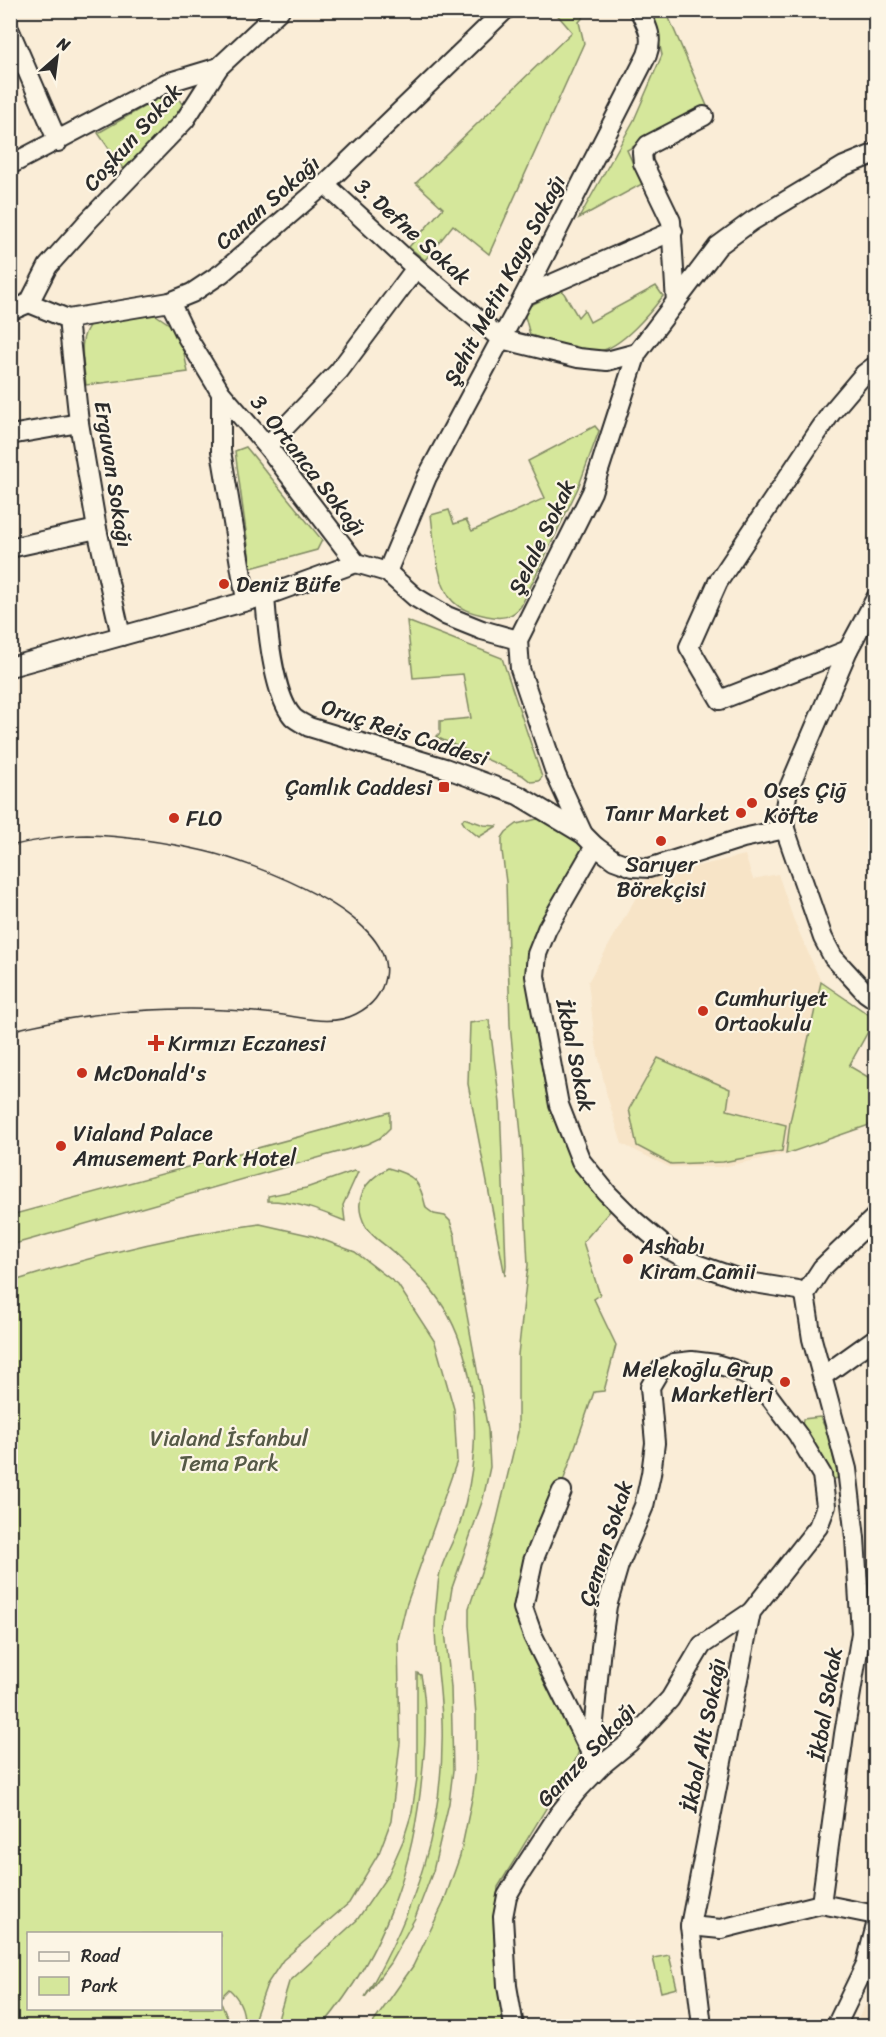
<svg xmlns="http://www.w3.org/2000/svg" width="886" height="2037" viewBox="0 0 886 2037" font-family="Sriracha,sans-serif">
<rect width="100%" height="100%" fill="#faedd7"/>
<filter id="ink" filterUnits="userSpaceOnUse"><feTurbulence type="fractalNoise" baseFrequency=".0167" numOctaves="2"/><feDisplacementMap in="SourceGraphic" scale="12" xChannelSelector="R" yChannelSelector="G"/><feConvolveMatrix kernelMatrix="1 2 1 2 8 2 1 2 1" color-interpolation-filters="sRGB"/></filter>
<g filter="url(#ink)">
<g fill="#f7e4c7">
<path d="M745,855L753,879L778,874L793,918L821,982L790,1122L786,1154L722,1167H669L622,1144L607,1096L595,1040L588,982L647,878Z"/>
<path d="M869,1999L875,2003V2026H853Z"/>
</g>
<g fill="#d5e79b" stroke="#808963" stroke-width="1.5">
<path d="M554,11H579L584,16L579,22L584,43L489,254L453,225L425,260L409,247L443,208L416,183L572,32Z"/>
<path d="M652,11H666L707,106L627,150L642,184L579,218L634,120L662,55Z"/>
<path d="M173,90L184,107L124,170L98,133Z"/>
<path d="M656,286L663,296C650,313 621,348 599,351C576,354 552,342 530,335L523,309L562,290L578,317L584,310L590,322Z"/>
<path d="M156,315L172,326L184,353L188,372L86,385C84,363 76,339 92,322Z"/>
<path d="M595,426L599,431L578,488L521,606C512,618 501,619 487,616C473,613 459,610 450,598C436,579 434,538 431,515L449,510L454,524L466,520L472,531L545,498L528,461Z"/>
<path d="M246,447L322,540L317,550L251,568L235,451Z"/>
<path d="M407,621L502,658L542,777L539,781L531,782L522,775L436,737L440,733V721L471,718L463,674L413,678Z"/>
<path d="M464,818L484,825L497,826L479,837L466,827L462,821Z"/>
<path d="M537,819L547,821L584,842V856L533,936L531,981L537,1034L546,1092L570,1153L611,1210L583,1242L600,1295L594,1299L616,1345L604,1391L594,1392L519,1609L581,1746L575,1761L498,1887L494,1948L506,2026H371L413,1966L443,1904L460,1856L473,1794L476,1769V1715L469,1625V1608L493,1536L518,1432V1355L528,1265L522,1144L510,1025L506,882L502,851V838L506,832L517,824Z"/>
<path d="M821,982L875,1019L849,1066L875,1081V1123L786,1154L790,1122Z"/>
<path d="M489,1020L500,1103L506,1265L505,1276L468,1084L470,1023Z"/>
<path d="M658,1058L730,1089L727,1110L786,1125L782,1151L723,1162L671,1164L637,1146L629,1109Z"/>
<path d="M390,1112V1128L380,1138L367,1144L11,1245V1215Z"/>
<path d="M388,1168C415,1175 420,1181 426,1208L434,1214L445,1216L450,1221L455,1236L458,1266L488,1430L490,1467L483,1499L452,1588L445,1631L451,1687L452,1729L453,1770L449,1803L433,1871L415,1918L390,1963L365,1997C416,1910 445,1824 442,1722C441,1680 431,1638 437,1596C438,1587 438,1577 441,1569C446,1553 455,1539 460,1523C475,1472 479,1427 469,1375C464,1349 454,1322 439,1300C427,1282 409,1266 392,1251C383,1243 372,1237 366,1227C351,1200 365,1180 388,1168Z"/>
<path d="M354,1171L358,1172L343,1205L345,1221C320,1211 296,1201 268,1201V1196L306,1188Z"/>
<path d="M260,1224L313,1236L355,1252L398,1285L435,1342L454,1409L457,1461L406,1606L398,1639L400,1743L391,1821L379,1853L349,1903L283,1960L267,1984L252,2026H244C245,2011 240,1999 229,1989L221,1997L220,1934H28V2008H220L221,2003L229,2022V2026H11V1282C92,1256 175,1235 260,1224Z"/>
<path d="M820,1417L828,1434L838,1478L834,1479L829,1477L802,1426L803,1419Z"/>
<path d="M417,1673L421,1675C427,1705 426,1736 423,1766C415,1864 386,1951 322,2026H276L289,1982L357,1920L388,1875L403,1841L412,1812L417,1778Z"/>
<path d="M669,1955L677,1988L661,1992L653,1958Z"/>
</g>
<g fill="none" stroke-linecap="round" stroke-linejoin="round">
<g stroke="#2b2b2b" stroke-width="22">
<g id="minor">
<path d="M10,31L58,142"/>
<path d="M10,165L166,83L219,67"/>
<path d="M325,184L407,260L501,339L578,358L607,361L637,353"/>
<path d="M524,296L673,231"/>
<path d="M170,302L187,337L221,393L267,446L356,563L387,572L415,597L447,616L482,630L518,640"/>
<path d="M29,303L48,266L89,220L185,120L219,67L280,10"/>
<path d="M676,303L671,221L643,163L642,153L648,145L704,116"/>
<path d="M10,311L29,303L68,319L170,302L192,293L222,273L325,184L505,10"/>
<path d="M68,319L79,423L97,529L121,636"/>
<path d="M221,393V451L246,600"/>
<path d="M10,435L79,423"/>
<path d="M267,446L339,371L416,268"/>
<path d="M10,548L97,529"/>
<path d="M387,572L427,477L524,296L647,55C654,37 647,26 639,10"/>
<path d="M265,596C267,625 273,695 293,717C297,721 304,724 309,727L445,768L518,795L583,834"/>
<path d="M876,598L848,650L788,790L784,813L785,829L823,938L833,957L866,993L876,1000"/>
<path d="M848,650L720,700L689,647L718,582L814,438L831,413L864,374L876,365"/>
<path d="M10,667L265,596L356,563"/>
<path d="M785,829L743,838L649,868L633,867L614,860L595,846L583,834L556,775L520,669L518,640L592,492L637,353L718,246L752,221L844,166L876,153"/>
<path d="M595,846L547,929L537,954L535,976L559,1105L581,1161L607,1193L635,1221L668,1249L696,1264L748,1282L798,1290L805,1294"/>
<path d="M823,1376L876,1338"/>
<path d="M562,1491L533,1561L523,1608L533,1636L591,1753"/>
<path d="M602,1765L591,1753L601,1647L607,1606L619,1565L644,1506L651,1474L655,1443L650,1387L660,1370L674,1363L692,1361L716,1364L736,1370L751,1378L766,1392L798,1435L822,1475L826,1506L818,1527L751,1612L690,1926L702,2026"/>
<path d="M821,1904L844,1734L861,1633L855,1538L847,1469L812,1339L805,1294L822,1268L876,1216"/>
<path d="M690,1926L721,1929L821,1904L876,1915"/>
<path d="M514,2026L507,1986L503,1917L507,1896L518,1877L559,1814L577,1791L602,1765L629,1743L670,1699L702,1645L751,1612"/>
<path d="M836,2026L866,1964L876,1925"/>
</g>
</g>
<use href="#minor" stroke="#fcf5e5" stroke-width="18"/>
<path stroke="#2b2b2b" stroke-width="1.5" d="M10,846C31,841 66,835 87,835C123,836 169,843 204,851C251,862 397,915 385,977C382,994 372,1006 356,1014C331,1027 302,1017 276,1014C248,1011 219,1009 190,1009C130,1009 68,1016 10,1031"/>
</g>
</g>
<g fill="#c8321e" stroke="#fcf5e5" stroke-width="2">
<circle cx="224" cy="584" r="6"/>
<rect x="438" y="781" width="12" height="12" rx="3"/>
<circle cx="752" cy="803" r="6"/>
<circle cx="741" cy="813" r="6"/>
<circle cx="174" cy="818" r="6"/>
<circle cx="661" cy="841" r="6"/>
<circle cx="703" cy="1011" r="6"/>
<path d="M153 1034h6v6h6v6h-6v6h-6v-6h-6v-6h6z"/>
<circle cx="82" cy="1073" r="6"/>
<circle cx="61" cy="1146" r="6"/>
<circle cx="628" cy="1259" r="6"/>
<circle cx="785" cy="1382" r="6"/>
</g>
<g text-anchor="middle" stroke-width="4.5" stroke-linejoin="round" paint-order="stroke">
<g font-size="22" fill="#2b2b2b" stroke="#fcf5e5">
<text transform="translate(132 137) rotate(-48)" y="8">Coşkun Sokak</text>
<text transform="translate(267 202) rotate(-41)" y="8">Canan Sokağı</text>
<text transform="translate(413 231) rotate(42)" y="8">3. Defne Sokak</text>
<text transform="translate(504 280) rotate(-62)" y="8">Şehit Metin Kaya Sokağı</text>
<text transform="translate(309 465) rotate(52)" y="8">3. Ortanca Sokağı</text>
<text transform="translate(114 474) rotate(81)" y="8">Erguvan Sokağı</text>
<text transform="translate(541 537) rotate(-64)" y="8">Şelale Sokak</text>
<text transform="translate(405 732) rotate(18)" y="8">Oruç Reis Caddesi</text>
<text transform="translate(576 1055) rotate(78)" y="8">İkbal Sokak</text>
<text transform="translate(605 1543) rotate(-72)" y="8">Çemen Sokak</text>
<text transform="translate(825 1704) rotate(-81)" y="8">İkbal Sokak</text>
<text transform="translate(703 1735) rotate(-79)" y="8">İkbal Alt Sokağı</text>
<text transform="translate(586 1754) rotate(-47)" y="8">Gamze Sokağı</text>
</g>
<g font-size="22" fill="#2b2b2b" stroke="#fcf5e5" text-anchor="start">
<text x="236" y="592">Deniz Büfe</text>
<text x="432" y="795" text-anchor="end">Çamlık Caddesi</text>
<text x="764" y="798">Oses Çiğ<tspan x="764" dy="25">Köfte</tspan></text>
<text x="729" y="821" text-anchor="end">Tanır Market</text>
<text x="186" y="826">FLO</text>
<text x="661" y="872" text-anchor="middle">Sarıyer<tspan x="661" dy="25">Börekçisi</tspan></text>
<text x="715" y="1006">Cumhuriyet<tspan x="715" dy="25">Ortaokulu</tspan></text>
<text x="168" y="1051">Kırmızı Eczanesi</text>
<text x="94" y="1081">McDonald's</text>
<text x="73" y="1141">Vialand Palace<tspan x="73" dy="25">Amusement Park Hotel</tspan></text>
<text x="640" y="1254">Ashabı<tspan x="640" dy="25">Kiram Camii</tspan></text>
<text x="773" y="1377" text-anchor="end">Melekoğlu Grup<tspan x="773" dy="25">Marketleri</tspan></text>
</g>
<g font-size="22" fill="#565a47" stroke="#fcf5e5">
<text x="229" y="1446">Vialand İsfanbul<tspan x="229" dy="25">Tema Park</tspan></text>
</g>
</g>
<rect width="886" height="2037" fill="none" stroke="#fcf5e5" stroke-width="36"/>
<rect x="18" y="18" width="850" height="2001" fill="none" stroke="#2b2b2b" stroke-width="2" filter="url(#ink)"/>
<rect x="27" y="1932" width="195" height="78" fill="#fcf5e5" stroke="#a8a49b" stroke-width="1.5"/>
<rect x="39" y="1952" width="30" height="9" fill="#fcf5e5" stroke="#a8a49b" stroke-width="1.5"/>
<text x="81" y="1962" font-size="18" fill="#2b2b2b">Road</text>
<rect x="39" y="1977" width="30" height="18" fill="#d5e79b" stroke="#a8a49b" stroke-width="1.5"/>
<text x="81" y="1992" font-size="18" fill="#2b2b2b">Park</text>
<g transform="translate(57 57) rotate(28)" stroke="#fcf5e5" stroke-width="4.5" paint-order="stroke">
<path d="M0-4.5L10 22L0 15L-10 22Z" fill="#2b2b2b"/>
<text y="-9" font-size="16" font-weight="bold" text-anchor="middle" fill="#2b2b2b">N</text>
</g>
</svg>
